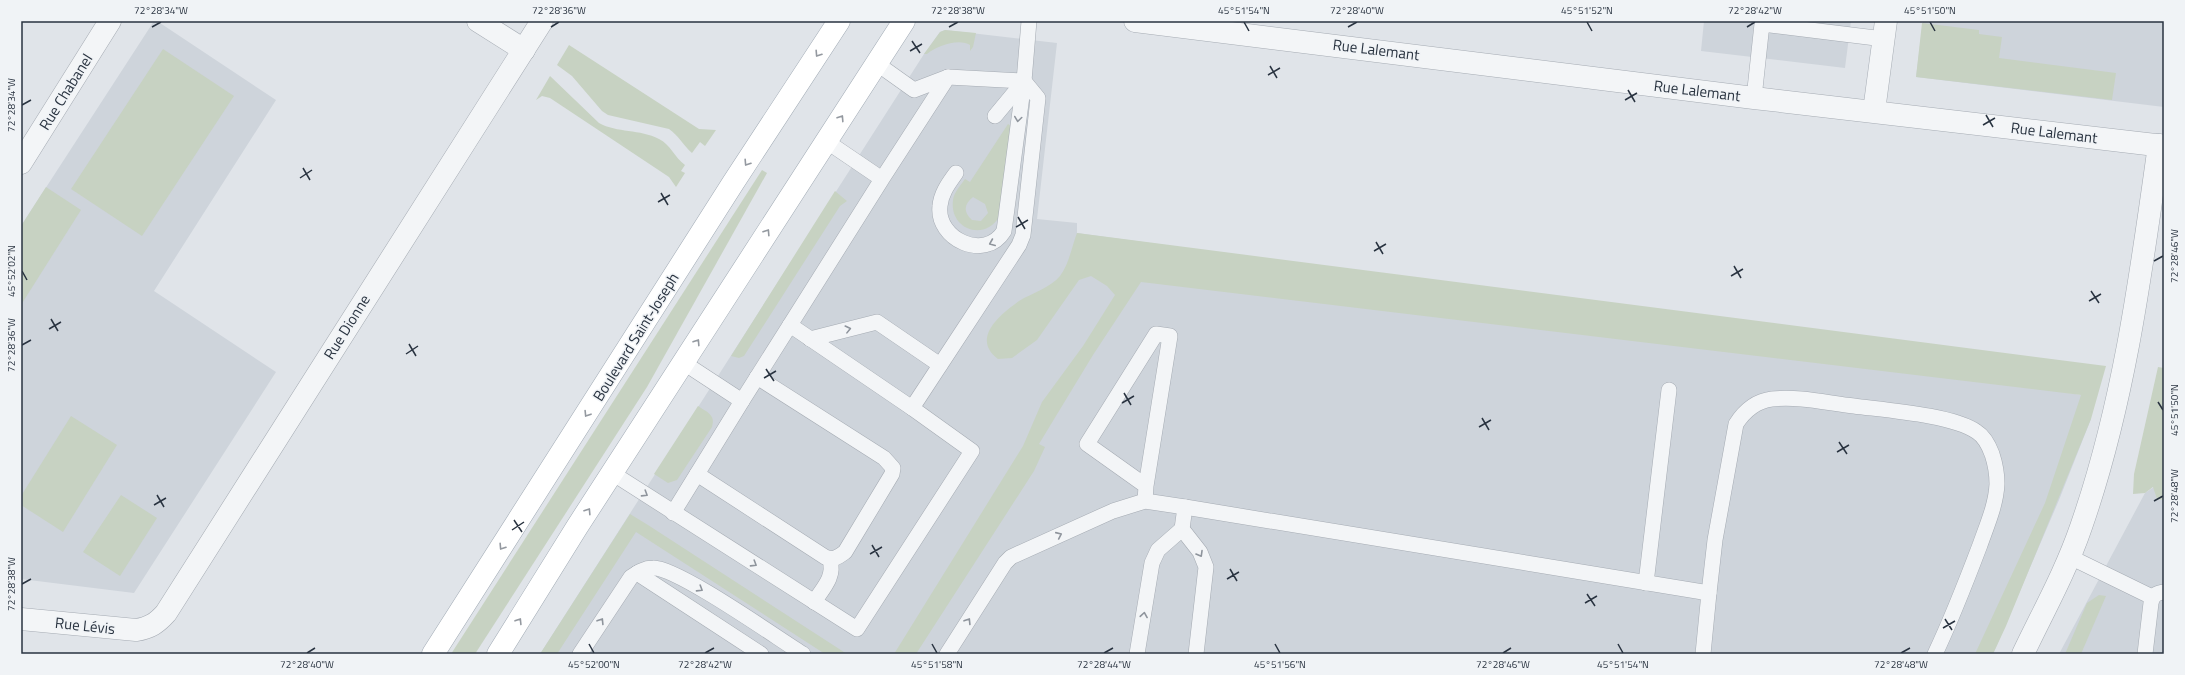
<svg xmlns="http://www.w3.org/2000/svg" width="2185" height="675" viewBox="0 0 2185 675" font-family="'Titillium Web',sans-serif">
<rect width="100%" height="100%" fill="#e0e4e9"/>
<g fill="#ced4db">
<path d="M154,21H157L276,100L154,291L276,372L134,593L21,579V226Z"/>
<path d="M1704,21H1851L1845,68L1701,51Z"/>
<path d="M1923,21H2164V107L1916,77Z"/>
<path d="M945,30L1057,43L1037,219L1077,223V233L1165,245L2081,395L2091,419L2059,500L1993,654H540L924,54L940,32Z"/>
<path d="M2154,487L2157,499L2164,500V654H2059L2145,493Z"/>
</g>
<g fill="#c7d2c2" fill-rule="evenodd">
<path d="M1922,23L1979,30V34L2002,37L1999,58L2116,73L2112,100L1916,77Z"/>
<path d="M945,30L976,33L973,47L970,51V45C959,38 936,46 927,54H924L940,32Z"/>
<path d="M569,45L699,129L716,130L705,146L700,142L692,153C683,145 678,135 669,129L608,115L602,111L572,76L557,65Z"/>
<path d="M163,49L234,96L142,236L71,189Z"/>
<path d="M550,76L599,123C617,133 640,129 659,139C670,144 675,158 685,165L681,171L685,173L676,187L669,177L550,98L542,96L536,100Z"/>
<path d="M1008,124L1011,126L999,217C984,242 949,229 953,200C954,192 961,185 965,179L970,182ZM973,197L985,204L988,213L981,221L972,220C963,212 964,204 973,197Z"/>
<path d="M762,170L767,173L647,387L475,654H451Z"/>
<path d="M46,187L81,210L21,305V226Z"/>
<path d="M835,191L847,201L840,206L744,356L739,358L731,356Z"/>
<path d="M1077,233L2106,366L2091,419L2006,626L1993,654H1975L2045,503L2081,395L1141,282L1093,355L1039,444L1045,447L1034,471L916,654H894L1023,446L1042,402L1083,346L1115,295L1107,286L1091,276L1079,280L1037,340L1012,358L998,359C971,339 999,315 1019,301C1032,293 1050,288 1060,276C1069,264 1072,246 1077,233Z"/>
<path d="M2158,367L2164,368V500L2157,499L2153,487L2145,493L2133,494L2134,474Z"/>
<path d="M698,406C707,412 716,415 712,427L677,480L668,483L654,474Z"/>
<path d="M71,416L117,445L63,532L21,505V496Z"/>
<path d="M121,495L157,518L120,576L83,552Z"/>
<path d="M630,514L648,525L847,654H825L636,532L557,654H540Z"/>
<path d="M2099,595L2106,596L2081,654H2065L2087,603Z"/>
</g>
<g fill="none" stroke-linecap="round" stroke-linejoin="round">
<g stroke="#a5abb3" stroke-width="16">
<g id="lane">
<path d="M876,63L914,90L948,77"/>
<path d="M1754,98L1762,24L1884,39"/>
<path d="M995,116L1024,81"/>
<path d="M826,141L882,179L790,325L912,408L1019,245L1023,235L1038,98L1024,81L948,77L882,179"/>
<path d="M956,173C949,183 941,193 940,206C936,239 985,262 1004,231L1024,81L1029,21"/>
<path d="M810,339L877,322L940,365"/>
<path d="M742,401L790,325"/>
<path d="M612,473L857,629L972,451L912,408"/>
<path d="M697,474L825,557C833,561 838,557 845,552L892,474L893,468L884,458L757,377"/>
<path d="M1145,501L1146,486L1170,336L1156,334L1087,444L1146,486"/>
<path d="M673,513L742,401L684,363"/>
<path d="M1182,529L1185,507L1709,593L1703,654"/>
<path d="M2070,557L2152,597"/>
<path d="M637,573L761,654"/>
<path d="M1646,583L1669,390"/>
<path d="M1709,593L1715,540L1736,424C1745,410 1756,401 1772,399C1799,396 1827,403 1854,406C1884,410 1953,415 1977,432C1985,437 1989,446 1992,454C1995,463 1997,474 1997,484C1996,505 1987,525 1980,545C1966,582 1952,618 1935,654"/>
<path d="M814,602C823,588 835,577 830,560"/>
<path d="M580,654L631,577C637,573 644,568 653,568C677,567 777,638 803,654"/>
<path d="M947,654L1005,563L1011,557L1113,511L1145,501L1185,507"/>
<path d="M1137,654L1152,563L1158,550L1182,529L1200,552L1206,567L1196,654"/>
<path d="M2145,654L2151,603C2153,595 2156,593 2164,592"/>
</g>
</g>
<g stroke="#a5abb3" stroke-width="23">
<g id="street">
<path d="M478,21L524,50"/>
<path d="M1135,21L1754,98L2164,146"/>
<path d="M1874,111L1886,21"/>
<path d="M21,163L110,21"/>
<path d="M21,619L136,630C150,628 157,623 166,613L542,21"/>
<path d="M2023,654C2043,612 2066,571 2081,527C2124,404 2141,274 2159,145"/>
</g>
</g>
<g stroke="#a0aab4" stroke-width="23">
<g id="primary">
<path d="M433,654L733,183L839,21"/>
<path d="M498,654L577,527L904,21"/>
</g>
</g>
<use href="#lane" stroke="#f3f5f7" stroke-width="15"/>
<use href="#street" stroke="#f3f5f7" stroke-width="22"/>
<use href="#primary" stroke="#fff" stroke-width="22"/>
</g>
<defs><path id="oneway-chevron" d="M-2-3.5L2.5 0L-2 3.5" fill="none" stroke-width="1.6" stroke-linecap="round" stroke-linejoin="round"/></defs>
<g stroke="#9499a0">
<use href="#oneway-chevron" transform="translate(818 54) rotate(123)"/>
<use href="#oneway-chevron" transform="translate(841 118) rotate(-57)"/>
<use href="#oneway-chevron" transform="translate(747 163) rotate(123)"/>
<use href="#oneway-chevron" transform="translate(767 232) rotate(-57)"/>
<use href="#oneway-chevron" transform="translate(697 342) rotate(-57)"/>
<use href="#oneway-chevron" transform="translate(587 414) rotate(122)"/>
<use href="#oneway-chevron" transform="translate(588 511) rotate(-57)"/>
<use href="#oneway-chevron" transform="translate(502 547) rotate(123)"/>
<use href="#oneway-chevron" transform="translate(519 621) rotate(-58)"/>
</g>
<g stroke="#8e949c">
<use href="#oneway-chevron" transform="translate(1018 119) rotate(98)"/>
<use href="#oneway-chevron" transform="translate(992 243) rotate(157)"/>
<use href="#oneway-chevron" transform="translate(848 329) rotate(-14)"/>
<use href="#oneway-chevron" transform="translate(645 494) rotate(32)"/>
<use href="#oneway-chevron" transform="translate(1059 535) rotate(-24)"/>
<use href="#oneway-chevron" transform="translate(1200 554) rotate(60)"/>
<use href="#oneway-chevron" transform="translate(754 564) rotate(32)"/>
<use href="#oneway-chevron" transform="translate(700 589) rotate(32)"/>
<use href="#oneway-chevron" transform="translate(1144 615) rotate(-81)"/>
<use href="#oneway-chevron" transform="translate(601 621) rotate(-58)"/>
<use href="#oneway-chevron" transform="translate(968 621) rotate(-58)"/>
</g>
<path fill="none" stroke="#293340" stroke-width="1.5" d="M1244,22L1249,31M1587,22L1592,31M1930,22L1935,31M152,27L161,22M551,27L559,22M949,27L958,22M1348,27L1357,22M1747,27L1755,22M912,41L920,53M910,51L922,44M1270,66L1277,78M1268,75L1280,68M1628,90L1635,102M1625,100L1637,93M22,105L31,100M1986,115L1993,127M1983,125L1995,118M303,168L310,180M300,178L312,170M661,193L668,205M658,202L670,195M1018,217L1025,229M1016,227L1028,220M1376,242L1383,254M1374,251L1386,244M2154,261L2163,256M1734,266L1741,278M22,271L27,280M1731,276L1743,269M2091,291L2099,303M2089,301L2101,294M51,319L58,331M49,329L61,322M409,344L416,356M22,345L31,340M406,354L418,346M766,369L774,381M764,378L776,371M1124,393L1131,405M2158,402L2163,410M1122,403L1134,396M1482,418L1489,430M1479,427L1491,420M1839,442L1847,454M1837,452L1849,445M157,495L164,507M2154,501L2163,496M154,505L166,498M514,520L522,532M512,530L524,522M872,545L879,557M870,554L882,547M1230,569L1237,581M1227,579L1239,572M22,584L31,579M1587,594L1595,606M1585,603L1597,596M1945,619L1952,630M1943,628L1955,621M589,644L594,653M932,644L937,653M1275,644L1280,653M1618,644L1623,653M307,653L315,648M705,653L714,648M1104,653L1113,648M1503,653L1511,648M1901,653L1910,648"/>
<g text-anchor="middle" stroke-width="3" stroke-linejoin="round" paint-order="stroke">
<g font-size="15" fill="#293340" stroke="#f0f3f6">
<text transform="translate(1376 50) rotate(7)" y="5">Rue Lalemant</text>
<text transform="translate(1697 91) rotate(7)" y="5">Rue Lalemant</text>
<text transform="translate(66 92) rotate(-58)" y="5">Rue Chabanel</text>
<text transform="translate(2054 133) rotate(7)" y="5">Rue Lalemant</text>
<text transform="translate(347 327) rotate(-58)" y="5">Rue Dionne</text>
<text transform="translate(636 337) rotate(-58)" y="5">Boulevard Saint-Joseph</text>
<text transform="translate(85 626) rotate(6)" y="5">Rue Lévis</text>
</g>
</g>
<rect width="2185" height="675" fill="none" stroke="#f0f3f6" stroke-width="44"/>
<rect x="22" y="22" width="2141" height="631" fill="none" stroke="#293340" stroke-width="1.5"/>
<g font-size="10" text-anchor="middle" fill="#293340">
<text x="161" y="14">72°28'34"W</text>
<text x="559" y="14">72°28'36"W</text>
<text x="958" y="14">72°28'38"W</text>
<text x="1244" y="14">45°51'54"N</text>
<text x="1357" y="14">72°28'40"W</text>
<text x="1587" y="14">45°51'52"N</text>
<text x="1755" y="14">72°28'42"W</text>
<text x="1930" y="14">45°51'50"N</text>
<text transform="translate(11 105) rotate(-90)" y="4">72°28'34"W</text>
<text transform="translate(2174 256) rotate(-90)" y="4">72°28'46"W</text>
<text transform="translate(11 271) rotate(-90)" y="4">45°52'02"N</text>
<text transform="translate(11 345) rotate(-90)" y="4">72°28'36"W</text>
<text transform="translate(2174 410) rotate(-90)" y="4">45°51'50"N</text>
<text transform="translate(2174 496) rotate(-90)" y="4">72°28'48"W</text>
<text transform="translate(11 584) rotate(-90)" y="4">72°28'38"W</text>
<text x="307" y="668">72°28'40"W</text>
<text x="594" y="668">45°52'00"N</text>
<text x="705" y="668">72°28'42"W</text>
<text x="937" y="668">45°51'58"N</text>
<text x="1104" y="668">72°28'44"W</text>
<text x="1280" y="668">45°51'56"N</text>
<text x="1503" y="668">72°28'46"W</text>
<text x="1623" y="668">45°51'54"N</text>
<text x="1901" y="668">72°28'48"W</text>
</g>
</svg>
